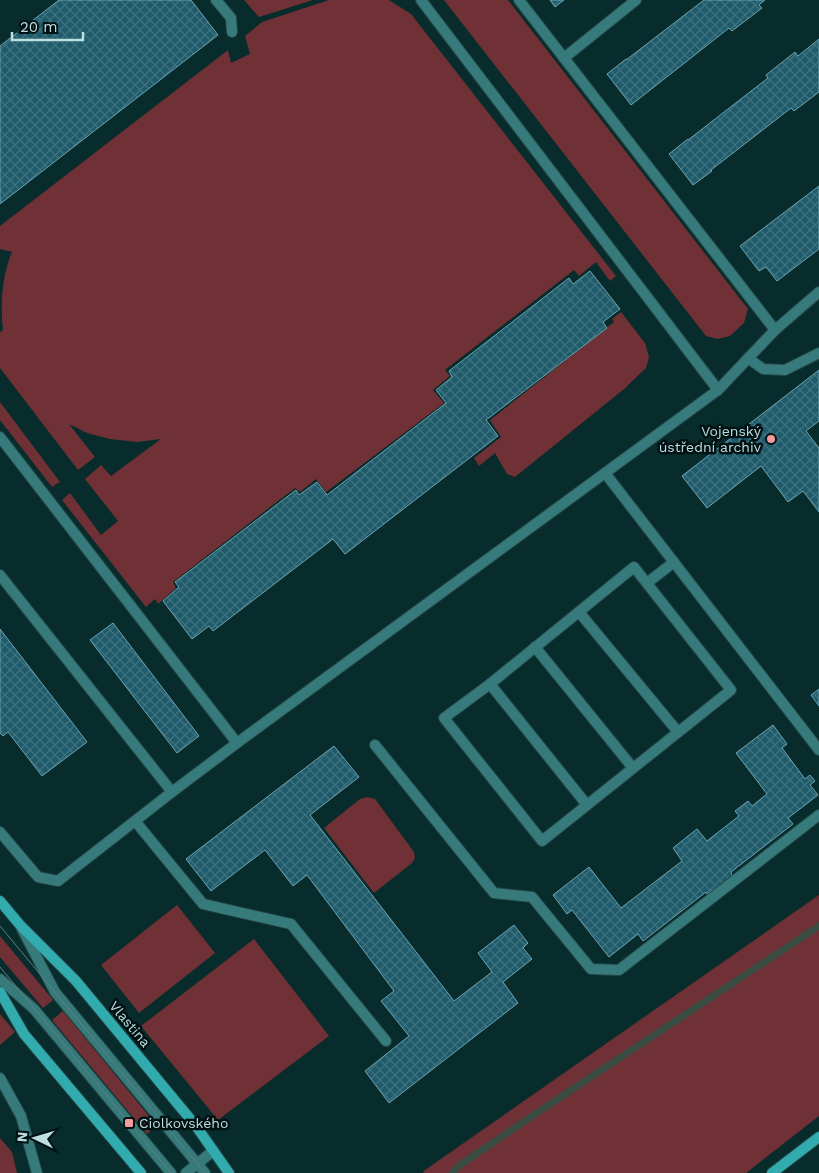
<svg xmlns="http://www.w3.org/2000/svg" width="819" height="1173" viewBox="0 0 819 1173" font-family="'Work Sans',sans-serif">
<defs>
<pattern id="building-cross-hatch" width="8" height="8" patternUnits="userSpaceOnUse" patternTransform="scale(1.25)"><rect width="8" height="8" fill="#1f5b6a"/><path d="M0 0l8 8M0 8l8-8" fill="none" stroke="#3e727f"/></pattern>
</defs>
<rect width="100%" height="100%" fill="#082b2b"/>
<g fill="#6f3135">
<path d="M244,0H313L259,17Z"/>
<path d="M329,0H389L411,14L616,276L610,281L596,262L579,276L574,270L445,370L450,376L433,390L444,403L326,492L316,479L300,492L295,488L173,582L176,588L158,604L155,599L146,607L62,500L70,493L101,535L118,521L85,479L101,465L111,476L161,439L137,442L110,439L87,433L69,424L95,457L78,470L0,368V332L3,330C0,305 2,275 12,252L0,249V226L228,50L231,63L250,54L245,36L262,22Z"/>
<path d="M444,0H508L748,309L744,323L730,336L718,339L706,336Z"/>
<path d="M621,312L645,343L649,357L646,368L624,389L515,477L507,474L495,453L479,466L474,458L501,437L490,420L614,322L612,319Z"/>
<path d="M0,402L60,482L52,487L0,420Z"/>
<path d="M367,797L375,799L414,852L415,858L412,863L374,893L324,828L360,799Z"/>
<path d="M819,895V1116L746,1173H423L425,1170Z"/>
<path d="M177,905L215,953L139,1013L101,965Z"/>
<path d="M0,936L53,1000L43,1008L0,957Z"/>
<path d="M254,939L329,1036L218,1120L141,1026Z"/>
<path d="M63,1011L157,1126L147,1134L52,1020Z"/>
<path d="M0,1014L15,1032L0,1045Z"/>
<path d="M0,1138L12,1152L17,1173H0Z"/>
</g>
<g fill="none" stroke-linecap="round" stroke-linejoin="round">
<path stroke="#3a4d43" stroke-width="7" d="M452,1173L460,1165L541,1110L819,926"/>
</g>
<g fill="url(#building-cross-hatch)" stroke="#6aa4b4">
<path d="M59,0H191L218,35L0,204V46Z"/>
<path d="M550,0H564L555,7Z"/>
<path d="M704,0H765L759,5L762,8L732,31L729,28L631,105L607,74L626,59V60Z"/>
<path d="M819,39V92L794,111L791,108L711,170L712,171L693,185L669,154L688,139V140L768,78L766,75L795,52L798,56Z"/>
<path d="M819,186V249L777,281L766,267L759,271L740,246Z"/>
<path d="M590,271L620,309L603,322L607,328L486,420L498,436L345,554L333,539L213,631L209,626L192,639L163,601L179,587L175,582L296,490L299,495L317,482L327,495L446,403L436,390L452,377L449,371L569,278L573,284Z"/>
<path d="M819,370V421L806,431L819,448V512L803,491L788,502L761,466L707,508L682,476Z"/>
<path d="M113,623L199,736L177,753L90,640Z"/>
<path d="M0,629L87,742L42,776L8,732L3,736L0,733Z"/>
<path d="M819,689V706L811,695Z"/>
<path d="M773,725L787,744L782,748L805,779L810,775L815,781L810,785L818,795L788,818L793,824L731,872L732,875L730,878L720,885L707,894L706,892L643,941L638,934L609,957L572,910L567,914L553,895L589,867L621,908L682,861L673,848L697,829L707,841L739,816L735,811L748,801L752,806L767,794L736,753Z"/>
<path d="M334,746L359,777L310,815L454,1001L492,972L478,953L514,925L528,943L523,948L532,959L503,982L518,1003L389,1103L365,1071L409,1036L381,1001L394,991L307,875L293,886L265,850L211,891L186,859Z"/>
</g>
<g fill="none" stroke-linecap="round" stroke-linejoin="round">
<g stroke="#254848" stroke-width="12">
<g id="lane">
<path d="M216,0L231,18L232,32"/>
<path d="M519,0L775,330"/>
<path d="M564,58L636,0"/>
<path d="M748,358L763,369L785,370L819,353"/>
<path d="M718,390L775,330L819,292"/>
<path d="M0,437L237,743L718,390L421,0"/>
<path d="M605,473L819,750"/>
<path d="M634,567L731,690L542,841L444,718L490,684Z"/>
<path d="M0,575L172,792"/>
<path d="M647,583L674,562"/>
<path d="M579,612L678,732"/>
<path d="M535,647L633,768"/>
<path d="M490,684L587,805"/>
<path d="M375,745L494,893L532,897L591,969L619,970L819,815"/>
<path d="M135,821L203,904L291,924L386,1041"/>
<path d="M0,832L38,877L58,881L172,792L237,743"/>
<path d="M22,929L55,992L205,1173"/>
<path d="M0,979L34,1009L171,1173"/>
</g>
</g>
<g stroke="#254848" stroke-width="12">
<g id="street">
<path d="M0,1078L21,1116L37,1173"/>
<path d="M186,1173L213,1151"/>
</g>
</g>
<g stroke="#254848" stroke-width="12">
<g id="secondary">
<path d="M0,901L20,925L76,981L196,1126L229,1173"/>
<path d="M0,992L24,1034L141,1173"/>
<path d="M772,1173L819,1137"/>
</g>
</g>
<use href="#lane" stroke="#377a7c" stroke-width="10"/>
<use href="#street" stroke="#377a7c" stroke-width="10"/>
<use href="#secondary" stroke="#31abae" stroke-width="10"/>
<g stroke="#5e7f7f" stroke-width="1">
<path d="M0,926L205,1173"/>
<path d="M0,967L171,1173"/>
</g>
</g>
<g fill="#f59b9e" stroke="#001213" stroke-width="2">
<circle cx="771" cy="439" r="5"/>
<rect x="124" y="1118" width="10" height="10" rx="2.5"/>
</g>
<g text-anchor="middle" stroke-width="5" stroke-linejoin="round" paint-order="stroke">
<g font-size="14" fill="#bfdede" stroke="#001213" text-anchor="end">
<text x="761" y="436">Vojenský<tspan x="761" dy="16">ústřední archiv</tspan></text>
<text x="139" y="1128" text-anchor="start">Ciolkovského</text>
</g>
<g font-size="14" fill="#bfdede" stroke="#001213">
<text transform="translate(130 1024) rotate(50)" y="5">Vlastina</text>
</g>
</g>
<g transform="translate(35 1138) rotate(275)" stroke="#001213" stroke-width="4" paint-order="stroke">
<path d="M0-4L9 19L0 12L-9 19Z" fill="#bfdede"/>
<text y="-8" font-size="14" font-weight="bold" text-anchor="middle" fill="#bfdede">N</text>
</g>
<path d="M12 32v8h71v-8" fill="none" stroke="#bfdede" stroke-width="2.5"/>
<text x="20" y="32" font-size="15" fill="#bfdede" stroke="#001213" stroke-width="4" paint-order="stroke">20 m</text>
</svg>
